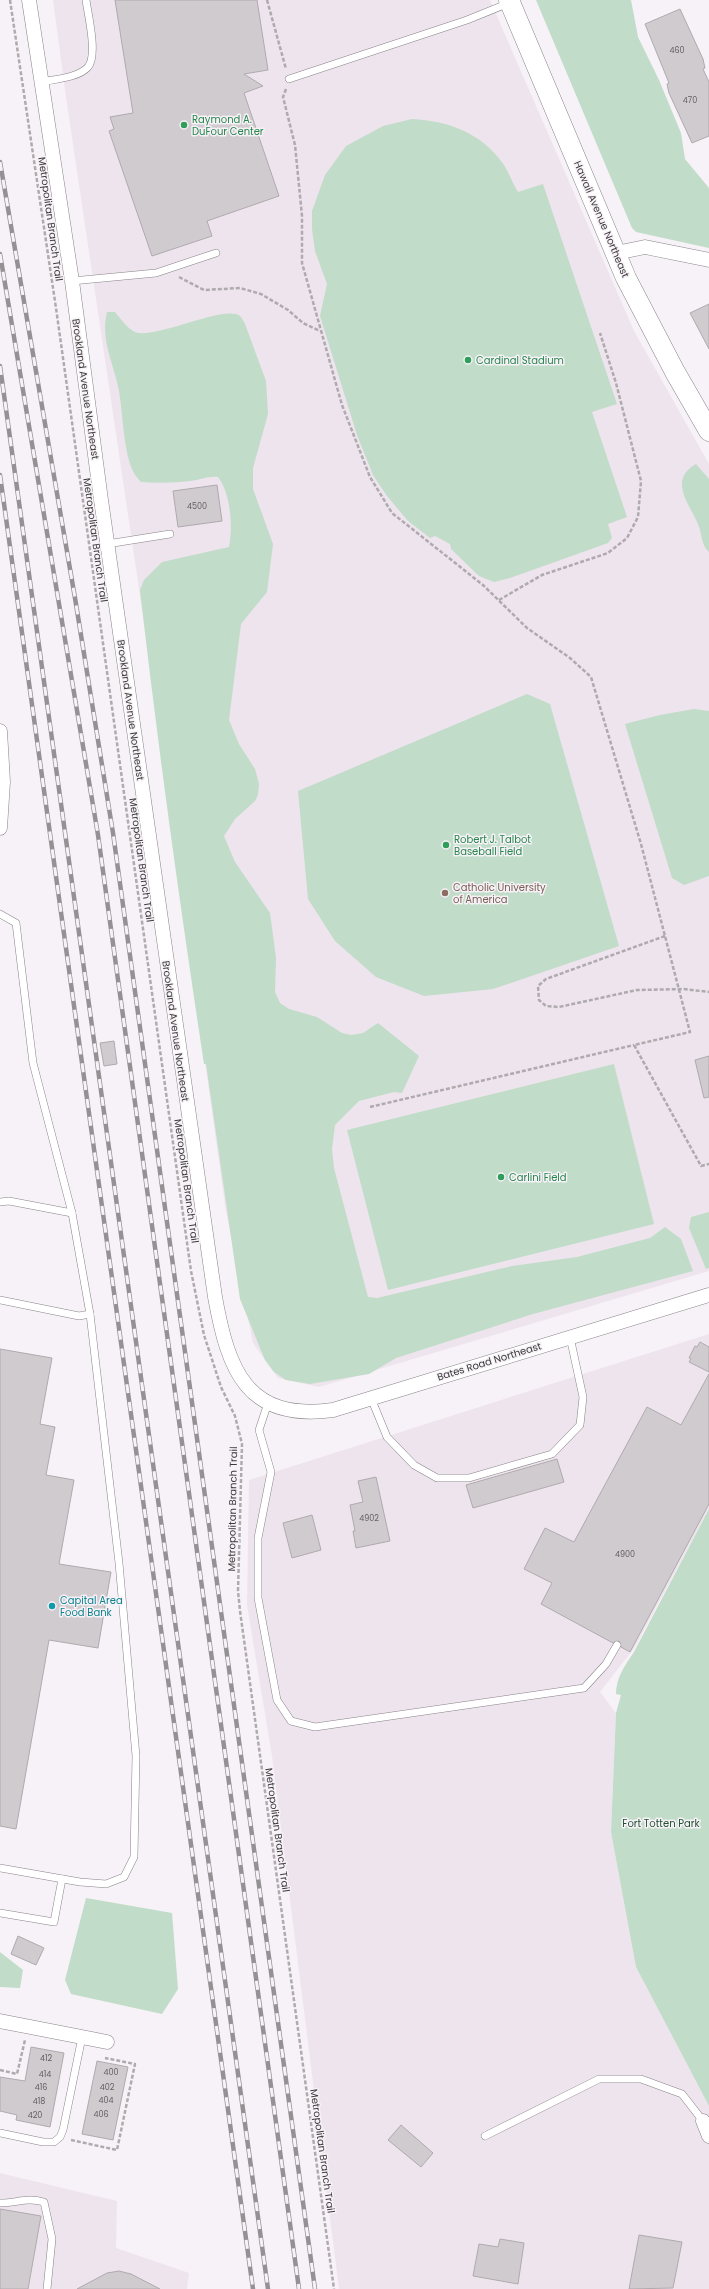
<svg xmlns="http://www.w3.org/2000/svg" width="709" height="2289" viewBox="0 0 709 2289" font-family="Poppins,sans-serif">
<rect width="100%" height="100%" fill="#f7f2f7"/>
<g fill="#eee4ed">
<path d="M53,0H490L634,331L709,464V1271L319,1387L278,1378L253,1343L226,1212L137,575L66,97Z"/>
<path d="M709,1334V1509L635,1647L600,1692L616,1713L611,1832L636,1967L709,2106V2289H339L272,1756L247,1605L249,1480Z"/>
<path d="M0,2173L117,2201L116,2248L189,2273L187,2289H0Z"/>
</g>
<g fill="#c1dcc8">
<path d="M536,0H631L638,37L659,80L681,133L685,159L709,188V248L636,232L632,228Z"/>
<path d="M412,119C449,121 482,133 504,165C509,173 513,184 518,192L543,184L617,404L592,412L627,517L608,524L612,538L608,543L510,578L494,582L479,576L451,549L450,544L435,536L430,538L408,521L387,496L373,475L357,435L320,316L327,284L315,251L312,229V211L325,175L346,146L383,126Z"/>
<path d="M107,312H115C120,318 128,329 135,332C155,340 225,304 240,316C242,318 244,322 245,324L266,381L268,414L253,468V489L273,544L267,592L241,624L229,720L239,744L255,769L259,784L258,795L255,801L235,819L224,836L235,862L270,913L276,958L275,992L280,1003L289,1009L317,1017L342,1033L351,1035L363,1033L378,1023L419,1056L402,1093L394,1092L359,1101L335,1125L332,1149L334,1168L368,1297L377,1298L512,1266L577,1257L650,1238L665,1227L681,1239L693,1271L533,1314L396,1358L369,1374L310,1384L286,1380L274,1372L265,1360L240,1299L206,1064H204C180,906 158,748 140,590L144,580L162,562L229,547C233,527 231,494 218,477C208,476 200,480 190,481C174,483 157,483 141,482C136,477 132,471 130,464C123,441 123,415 119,391C114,364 100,340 107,312Z"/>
<path d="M696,464L709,479V552C701,545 702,533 698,524C689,503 668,480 696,464Z"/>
<path d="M527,694L550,704L619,946L493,989L424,996L376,977L335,941L308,899L298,791Z"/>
<path d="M694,709L709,711V876L684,885L672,878L625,724L660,715Z"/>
<path d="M614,1064L654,1224L388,1290L347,1130Z"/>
<path d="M709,1212V1268L706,1269L689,1228L691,1217Z"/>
<path d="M709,1509V2106L636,1967L611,1832L616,1713L621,1695L616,1694C616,1678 625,1665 634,1652Z"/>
<path d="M86,1898L172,1913L178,1989L162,2014L71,1994L65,1980Z"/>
<path d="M0,1952L23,1970L20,1988L0,1987Z"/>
</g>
<g fill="#d0cbcf" stroke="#afaaae">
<path d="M115,0H257L268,70L244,74L263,86L244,93L279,196L207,221L212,236L152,256L109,131L114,129L110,117L133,113Z"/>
<path d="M680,9L703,59L705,68L703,69L709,82V136L692,143L669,93L667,84L669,83L645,24Z"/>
<path d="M709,304V349L690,313Z"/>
<path d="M217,485L222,521L178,527L173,491Z"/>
<path d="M114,1041L117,1064L104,1066L100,1043Z"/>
<path d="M709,1056V1097L704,1098L695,1060Z"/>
<path d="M700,1342L709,1347V1372L689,1362L691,1359L689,1358L695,1346L697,1347Z"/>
<path d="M0,1349L52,1358L40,1424L55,1427L46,1475L74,1480L59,1564L111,1572L98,1648L49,1640L16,1829L0,1826Z"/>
<path d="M709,1374V1504L630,1652L621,1647L619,1641L613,1643L541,1604L552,1583L524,1569L545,1528L574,1542L647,1407L681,1425Z"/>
<path d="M557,1459L564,1482L473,1508L466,1485Z"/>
<path d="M376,1477L390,1541L356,1548L353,1531H355L350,1505L363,1502L358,1481Z"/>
<path d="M312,1515L321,1550L292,1558L283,1523Z"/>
<path d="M18,1936L44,1948L36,1965L11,1954Z"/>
<path d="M31,2047L64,2053L50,2127L16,2120L17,2115L0,2111V2077L25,2081Z"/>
<path d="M97,2061L128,2067L113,2140L82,2134Z"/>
<path d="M401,2125L433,2153L421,2167L388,2140Z"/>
<path d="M0,2209L41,2216L28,2289H0Z"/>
<path d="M639,2235L682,2242L673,2288L629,2289Z"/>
<path d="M500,2239L524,2243L518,2284L473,2276L479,2244L498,2247Z"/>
<path d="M119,2271L131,2274L160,2289H77L107,2273Z"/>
</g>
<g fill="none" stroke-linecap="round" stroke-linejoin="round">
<g stroke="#878387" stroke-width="8">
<g id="lane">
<path d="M289,79L467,20L509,3"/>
<path d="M41,82C55,79 78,78 88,67C98,55 88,15 86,0"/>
<path d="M72,281L156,273L216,253"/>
<path d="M107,544L170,534"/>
<path d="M0,914L16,923L33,1063L72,1213L90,1314L79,1316L0,1300"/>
<path d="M0,1202L9,1201L72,1213"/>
<path d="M371,1398L387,1437L414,1465L437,1478H469L552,1454L580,1425L583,1397L570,1337"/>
<path d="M268,1403L259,1430L271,1472L258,1538V1598L277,1700L291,1721L315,1727L584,1688L606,1664L617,1645"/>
<path d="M0,1868L80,1882L106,1884L124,1877L134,1857L136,1756L119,1563L90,1314"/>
<path d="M0,1913L54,1922L62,1879"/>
<path d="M0,2133L43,2142H54L60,2137L63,2130L82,2037"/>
<path d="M485,2136L599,2079H641L682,2094L703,2121"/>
<path d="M0,2203C18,2203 26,2197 44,2202L52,2239L47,2289"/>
</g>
</g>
<g stroke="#878387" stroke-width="15">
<g id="street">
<path d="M29,0L72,281L101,500L215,1297C228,1369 246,1422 333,1410L709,1295"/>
<path d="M616,253L645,247L709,260"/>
<path d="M0,731L3,782L0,828"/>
<path d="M0,2021L107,2042"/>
<path d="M703,2121L709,2136"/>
</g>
</g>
<g stroke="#878387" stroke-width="21">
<path id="secondary" d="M509,0L626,278L675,372L709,431"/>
</g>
<g stroke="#aeaaae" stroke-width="2.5" stroke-dasharray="4 2" stroke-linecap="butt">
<path d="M10,0L56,308L191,1271L204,1335L221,1387L235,1416L242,1444L238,1591L240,1611L334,2289"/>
<path d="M267,0L286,69"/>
<path d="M286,89L283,97L295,145L302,216V263L342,405L370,477L392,513L483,585L527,628L570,658L591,677L641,844L690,1032L634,1045L701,1166L709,1164"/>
<path d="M179,277L204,290L240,288L261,294L288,310L303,323L320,331"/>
<path d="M499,600L542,575L608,553L627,538L638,517L641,481L616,383L600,333"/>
<path d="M665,936L546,979L538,986L539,1000L546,1006L559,1007L637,990L684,989L709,992"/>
<path d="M370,1107L634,1045"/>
<path d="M0,2070L17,2074L25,2040"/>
<path d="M71,2140L117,2150L135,2064L105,2058"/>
</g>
<use href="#lane" stroke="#fff" stroke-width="7"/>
<use href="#street" stroke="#fff" stroke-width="14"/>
<use href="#secondary" stroke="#fff" stroke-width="20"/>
<g stroke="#949194" stroke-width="4.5">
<g id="rail">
<path d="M0,162L75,598L113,833L315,2289"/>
<path d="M0,254L98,835L299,2289"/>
<path d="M0,366L268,2289"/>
<path d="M0,475L253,2289"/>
</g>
</g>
<use href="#rail" stroke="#f7f2f7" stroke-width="3" stroke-dasharray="9" stroke-linecap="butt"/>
</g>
<g fill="#2e9e5b" stroke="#f7f2f7" stroke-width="1.5">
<circle cx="184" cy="125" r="4"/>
<circle cx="468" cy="360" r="4"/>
<circle cx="446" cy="845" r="4"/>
<circle cx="501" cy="1177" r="4"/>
</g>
<circle fill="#8d6e63" stroke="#f7f2f7" stroke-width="1.5" cx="445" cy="893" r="4"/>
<circle fill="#0f9aa8" stroke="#f7f2f7" stroke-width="1.5" cx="52" cy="1606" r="4"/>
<g text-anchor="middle" stroke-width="3" stroke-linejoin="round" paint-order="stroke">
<g font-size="8" fill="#615e60">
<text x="677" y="53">460</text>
<text x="690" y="103">470</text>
<text x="197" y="509">4500</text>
<text x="369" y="1521">4902</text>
<text x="625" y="1557">4900</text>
<text x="46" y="2061">412</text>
<text x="111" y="2075">400</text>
<text x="45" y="2077">414</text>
<text x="41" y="2090">416</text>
<text x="107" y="2090">402</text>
<text x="106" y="2103">404</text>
<text x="39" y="2104">418</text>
<text x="101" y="2117">406</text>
<text x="35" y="2118">420</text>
</g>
<g font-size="10" fill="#27864d" stroke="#f7f2f7" text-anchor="start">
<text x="192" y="123">Raymond A.<tspan x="192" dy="12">DuFour Center</tspan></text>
<text x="476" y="364">Cardinal Stadium</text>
<text x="454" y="843">Robert J. Talbot<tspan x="454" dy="12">Baseball Field</tspan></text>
<text x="509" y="1181">Carlini Field</text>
</g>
<g font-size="10" fill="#3c3a3b" stroke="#f7f2f7">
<text transform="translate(51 219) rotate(82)" y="4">Metropolitan Branch Trail</text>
<text transform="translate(602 219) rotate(67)" y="4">Hawaii Avenue Northeast</text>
<text transform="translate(86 389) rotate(82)" y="4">Brookland Avenue Northeast</text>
<text transform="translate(96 540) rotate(82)" y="4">Metropolitan Branch Trail</text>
<text transform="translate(131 710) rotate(82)" y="4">Brookland Avenue Northeast</text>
<text transform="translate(142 860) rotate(82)" y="4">Metropolitan Branch Trail</text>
<text transform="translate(176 1031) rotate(82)" y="4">Brookland Avenue Northeast</text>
<text transform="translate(187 1181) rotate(82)" y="4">Metropolitan Branch Trail</text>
<text transform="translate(489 1361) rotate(-17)" y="4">Bates Road Northeast</text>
<text transform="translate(232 1509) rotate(-89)" y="4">Metropolitan Branch Trail</text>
<text transform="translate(278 1830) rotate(82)" y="4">Metropolitan Branch Trail</text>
<text transform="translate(323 2151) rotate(82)" y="4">Metropolitan Branch Trail</text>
</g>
<g font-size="10" fill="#785e54" stroke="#f7f2f7" text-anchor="start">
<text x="453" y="891">Catholic University<tspan x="453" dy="12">of America</tspan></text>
</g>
<g font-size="10" fill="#0d838f" stroke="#f7f2f7" text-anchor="start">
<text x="60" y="1604">Capital Area<tspan x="60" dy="12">Food Bank</tspan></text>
</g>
<g font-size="10" fill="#214f31" stroke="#f7f2f7">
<text x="661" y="1827">Fort Totten Park</text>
</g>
</g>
</svg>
